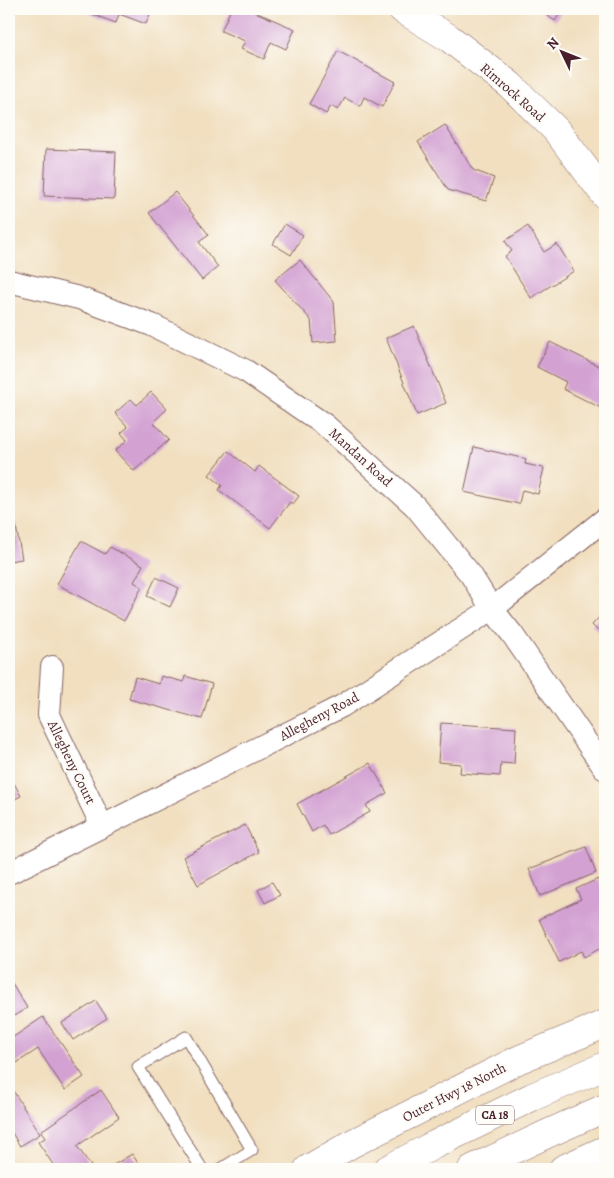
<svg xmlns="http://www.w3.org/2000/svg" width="614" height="1178" viewBox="0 0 614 1178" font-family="Alegreya,serif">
<rect width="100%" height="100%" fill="#fdfcf7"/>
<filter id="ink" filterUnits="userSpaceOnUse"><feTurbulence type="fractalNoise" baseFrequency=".02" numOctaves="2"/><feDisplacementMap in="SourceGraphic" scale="10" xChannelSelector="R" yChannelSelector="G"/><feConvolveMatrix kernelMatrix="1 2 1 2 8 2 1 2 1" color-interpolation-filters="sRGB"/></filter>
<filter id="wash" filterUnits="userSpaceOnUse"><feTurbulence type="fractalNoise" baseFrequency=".0096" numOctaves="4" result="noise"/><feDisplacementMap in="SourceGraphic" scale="20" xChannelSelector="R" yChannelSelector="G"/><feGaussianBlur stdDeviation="1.12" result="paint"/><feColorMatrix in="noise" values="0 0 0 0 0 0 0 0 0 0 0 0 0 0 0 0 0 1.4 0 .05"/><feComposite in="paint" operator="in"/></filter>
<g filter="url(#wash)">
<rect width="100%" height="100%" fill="#f1dfc0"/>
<g id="blocks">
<g fill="#d3a2d3">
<path d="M77,9H152L146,24L119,14L116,23Z"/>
<path d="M231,9H248L295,29L286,49L271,42L264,59L241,49L245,41L221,31Z"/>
<path d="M538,9H563L555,21Z"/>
<path d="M338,51L395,82L382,107L364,97L360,106L345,98L338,110L331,106L326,114L309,104Z"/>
<path d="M445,125L473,170L494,178L486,201L448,190L418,142Z"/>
<path d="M46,149L116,152L114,199L44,196Z"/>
<path d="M175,192L209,235L199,242L218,267L202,280L149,213Z"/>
<path d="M285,224L303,235L291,255L273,244Z"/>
<path d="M528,226L544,252L557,244L574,271L531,298L505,256L512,251L505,241Z"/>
<path d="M300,260L334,302L337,341L313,343L311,320L275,280Z"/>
<path d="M414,326L446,403L417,415L386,338Z"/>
<path d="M550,342L605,369V410L563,389L566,382L537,367Z"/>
<path d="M151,392L167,409L153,422L169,440L134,471L115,451L127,440L121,433L128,427L115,413L131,399L137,405Z"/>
<path d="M474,447L526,459L525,464L544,468L538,494L522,490L519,504L464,492Z"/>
<path d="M228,451L255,472L259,466L299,496L293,504L290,502L270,528L219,490L222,485L209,475Z"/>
<path d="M15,521L22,559L9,561V522Z"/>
<path d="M81,541L105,554L110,547L143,565L134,582L142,587L124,621L57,584Z"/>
<path d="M156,577L179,588L170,607L147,596Z"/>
<path d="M605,611V638L592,625Z"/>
<path d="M161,676L184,682L185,676L212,684L202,719L129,699L135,677L159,684Z"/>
<path d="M441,723L516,728L514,764L501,763L500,776L460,773L461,764L438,762Z"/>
<path d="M370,763L387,793L366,805L370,812L329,835L323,825L312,832L297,804Z"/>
<path d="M9,774L21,796L9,802Z"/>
<path d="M245,825L259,852L198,885L183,857Z"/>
<path d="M586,847L596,873L540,896L529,869Z"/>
<path d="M598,879L605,894V946L584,957L581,951L559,962L539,919L581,899L576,889Z"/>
<path d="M272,882L280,895L265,903L258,890Z"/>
<path d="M9,978L27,1008L9,1019Z"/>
<path d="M96,1001L107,1018L73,1040L62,1023Z"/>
<path d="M43,1017L84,1077L65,1090L38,1049L9,1068V1040Z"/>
<path d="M9,1084L40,1134L20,1146L9,1128Z"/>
<path d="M101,1090L119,1117L77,1146L93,1169H56L38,1142L45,1138L41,1131Z"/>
<path d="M132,1154L142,1169H107Z"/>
</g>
</g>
</g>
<g filter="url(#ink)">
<use href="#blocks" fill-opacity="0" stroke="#84625f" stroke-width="1"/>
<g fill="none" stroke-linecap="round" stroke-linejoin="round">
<g stroke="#84625f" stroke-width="13">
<path id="lane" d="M202,1169L138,1067L186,1037L252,1150L221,1169"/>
</g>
<g stroke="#84625f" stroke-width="24">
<g id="street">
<path d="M9,281L79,298L152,325L246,371L325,425L415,506L471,575L492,609L512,634L605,769"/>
<path d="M52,667L49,715L102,826"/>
<path d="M9,873L342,706L492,609L605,519"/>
</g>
</g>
<g stroke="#84625f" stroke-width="29">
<g id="secondary">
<path d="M402,9L449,38L510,85L556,130L605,195"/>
<path d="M308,1169L353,1143L520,1059L605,1024"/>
<path d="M563,1169L605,1150"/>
</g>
</g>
<g stroke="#84625f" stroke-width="29">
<g id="primary">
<path d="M388,1169L434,1145L532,1097L605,1066"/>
<path d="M472,1169L549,1133L605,1108"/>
</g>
</g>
<use href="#lane" stroke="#fff" stroke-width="11"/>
<use href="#street" stroke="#fff" stroke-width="22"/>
<use href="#secondary" stroke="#fff" stroke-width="28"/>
<use href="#primary" stroke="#fff" stroke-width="28"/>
</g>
</g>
<g text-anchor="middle" stroke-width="5" stroke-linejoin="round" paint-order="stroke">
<rect fill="#fdfcf7" stroke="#806168" stroke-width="1" x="476" y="1105.5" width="38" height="19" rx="4"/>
<g font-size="12" font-weight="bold" fill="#4a1f2b">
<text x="495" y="1119">CA 18</text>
</g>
<g font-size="14" fill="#4a1f2b" stroke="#fdfcf7">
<text transform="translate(513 92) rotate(41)" y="5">Rimrock Road</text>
<text transform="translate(361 457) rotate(42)" y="5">Mandan Road</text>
<text transform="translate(319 716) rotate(-28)" y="5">Allegheny Road</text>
<text transform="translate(72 762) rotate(64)" y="5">Allegheny Court</text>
<text transform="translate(454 1092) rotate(-27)" y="5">Outer Hwy 18 North</text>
</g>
</g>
<rect width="614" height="1178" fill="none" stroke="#fdfcf7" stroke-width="30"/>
<g transform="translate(562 52) rotate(313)" stroke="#fdfcf7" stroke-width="4" paint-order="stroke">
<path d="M0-4L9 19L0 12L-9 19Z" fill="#4a1f2b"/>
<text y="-8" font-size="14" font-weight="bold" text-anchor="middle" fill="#4a1f2b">N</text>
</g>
</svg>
